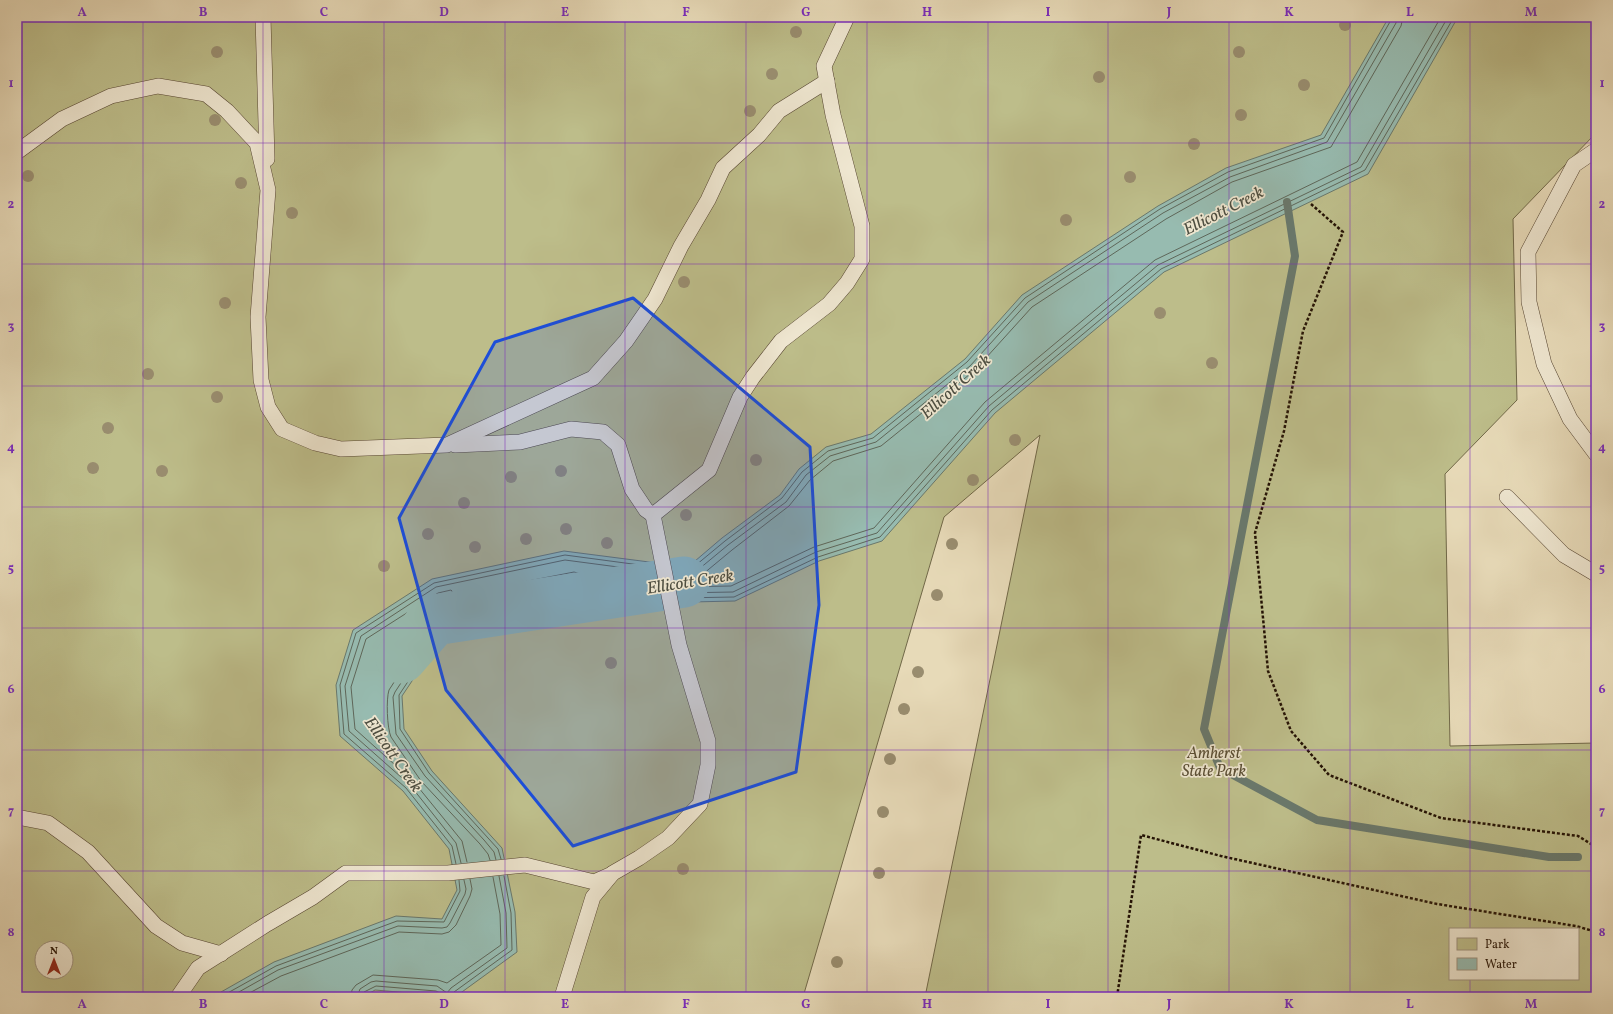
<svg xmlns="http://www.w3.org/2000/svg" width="1613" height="1014" viewBox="0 0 1613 1014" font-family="Vollkorn,serif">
<rect width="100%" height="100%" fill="#e7dab8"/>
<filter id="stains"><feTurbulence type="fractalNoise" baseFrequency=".005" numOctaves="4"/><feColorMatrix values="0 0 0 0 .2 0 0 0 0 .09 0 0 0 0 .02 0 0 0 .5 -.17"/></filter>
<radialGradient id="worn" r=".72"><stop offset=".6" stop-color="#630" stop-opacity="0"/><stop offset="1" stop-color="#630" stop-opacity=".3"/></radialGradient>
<path fill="#bdbd8a" stroke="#716848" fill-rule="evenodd" d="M17,17H1596V133L1513,219L1517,400L1445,474L1450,746L1596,743V997H925L1040,435L944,517L803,997H17ZM1450,929H1578V979H1450ZM42,948H66V972H42Z"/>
<path fill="#97bbb0" stroke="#69786c" d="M1389,17H1458L1368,174L1164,272L995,413L882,541L819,561L735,601L647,603L574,581L464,603L402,696L404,729L432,771L502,848L515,912L517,952L455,997L375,990L363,997H218L221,992L274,962L396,916L442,919L457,890L449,849L403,791L340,736L336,685L353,630L432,579L564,551L688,567L722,538L780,495L799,469L826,447L871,434L965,359L1022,295L1158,206L1226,168L1321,135Z"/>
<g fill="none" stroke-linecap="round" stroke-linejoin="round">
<g stroke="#5e675a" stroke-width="1">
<path d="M673,569L687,571L690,570L725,541L782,498L802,472L828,451L873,438L967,362L1025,298L1160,209L1228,172L1324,138L1391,20L1392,17"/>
<path d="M674,575L688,576L693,574L728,545L786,502L806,475L830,456L876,442L970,366L1028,302L1163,213L1230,177L1327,142L1396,23L1397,17"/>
<path d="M657,579L613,573L611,575L612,577L649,587H659"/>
<path d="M675,581L688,582L697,579L732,550L789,506L810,480L833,461L881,446L975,370L1032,307L1166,219L1232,182L1331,147L1401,26L1403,17"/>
<path d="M676,587L731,586L814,547L874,528L985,402L1155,260L1357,162L1441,17"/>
<path d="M677,593L733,592L816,552L877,533L989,406L1158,265L1361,167L1448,17"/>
<path d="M678,598L734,597L818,557L880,537L992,410L1161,269L1365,170L1454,17"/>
<path d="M501,859L498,849L429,773L400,729L399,695L463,599L574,577L648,598H661"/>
<path d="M496,860L494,852L484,840L425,776L396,734L393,697L395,692L457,598L462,594L574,572L648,593H660"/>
<path d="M467,862L462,841L414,782L355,729L351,687L366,639L438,593L451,590L452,591V593L389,690C386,699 387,728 391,737L421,781L480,844L488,854L490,860"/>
<path d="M461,863L456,843L410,785L349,731L345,686L361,636L436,587L565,560L656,572"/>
<path d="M456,864L452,846L406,788L344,734L340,685L356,633L434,583L565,555L655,567"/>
<path d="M222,997L224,995L276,966L397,921L444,922L460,891L459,880"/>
<path d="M230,997L278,970L398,926L442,928L447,927L450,923L465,894L466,889L464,880"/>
<path d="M242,997L281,976L399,932L442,934L449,932L456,925L470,896L472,889L470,879"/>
<path d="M351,997L352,990L356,985L373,975L438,980L447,983L501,945L500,914L493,877"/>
<path d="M357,997L360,989L371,982L376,981L437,986L447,993L451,988L507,948L506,913L499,876"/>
<path d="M362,997L364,992L376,986L436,991L440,993L441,997"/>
<path d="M452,997L454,992L512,950L511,913L504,876"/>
</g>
<path stroke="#69786c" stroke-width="8" d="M1287,202L1295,256L1204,729L1220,768L1317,820L1549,857H1578"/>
<path stroke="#97bbb0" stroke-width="51" d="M401,658L434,620L684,582"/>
<g stroke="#564532" stroke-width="16">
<g id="service">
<path d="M263,17L267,159"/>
<path d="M1596,150L1574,165L1528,252L1529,302L1544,364L1570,419L1596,454"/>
<path d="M17,152L62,119L111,96L158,86L206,94L227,111L257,143L268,190L258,317L261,380L268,407L282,429L315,443L341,449L447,445L593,378L626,341L655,299L681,246L708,200L723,168L759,135L779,111L827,81"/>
<path d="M455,445L520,442L571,429L603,432L618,445L632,489L646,510L653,515"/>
<path d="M1507,497L1564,555L1596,574"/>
<path d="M17,817L48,823L88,852L156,926L182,943L221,954"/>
<path d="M178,997L198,968L267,924L313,897L346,873H448L525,865L594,882L612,874"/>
<path d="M562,997L593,897L613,873L639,858L668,838L700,804L708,765V741L679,645L653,515L709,470L740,397L753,377L781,341L829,304L847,283L862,259V226L833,115L824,66L847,17"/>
</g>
</g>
<g stroke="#251305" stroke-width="2.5" stroke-dasharray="3 2" stroke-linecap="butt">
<path d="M1311,204L1343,232L1303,331L1284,431L1255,533L1268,671L1291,731L1329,775L1441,818L1578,836L1596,847"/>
<path d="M1117,997L1141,835L1221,856L1437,904L1576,926L1596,932"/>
</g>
<use href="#service" stroke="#efe7d1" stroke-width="15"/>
</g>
<g fill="#998d6f">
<circle cx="1345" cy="25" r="6"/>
<circle cx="796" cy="32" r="6"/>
<circle cx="217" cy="52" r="6"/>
<circle cx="1239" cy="52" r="6"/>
<circle cx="772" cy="74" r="6"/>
<circle cx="1099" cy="77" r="6"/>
<circle cx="1304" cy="85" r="6"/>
<circle cx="750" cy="111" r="6"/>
<circle cx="1241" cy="115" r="6"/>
<circle cx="215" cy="120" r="6"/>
<circle cx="1194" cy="144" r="6"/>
<circle cx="28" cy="176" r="6"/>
<circle cx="1130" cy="177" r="6"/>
<circle cx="241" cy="183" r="6"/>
<circle cx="292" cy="213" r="6"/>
<circle cx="1066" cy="220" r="6"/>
<circle cx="684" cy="282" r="6"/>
<circle cx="225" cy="303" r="6"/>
<circle cx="1160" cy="313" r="6"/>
<circle cx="1212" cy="363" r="6"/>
<circle cx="148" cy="374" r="6"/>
<circle cx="217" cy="397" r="6"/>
<circle cx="108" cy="428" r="6"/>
<circle cx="1015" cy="440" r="6"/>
<circle cx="756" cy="460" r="6"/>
<circle cx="93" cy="468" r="6"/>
<circle cx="162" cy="471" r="6"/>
<circle cx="561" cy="471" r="6"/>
<circle cx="511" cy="477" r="6"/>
<circle cx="973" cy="480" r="6"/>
<circle cx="464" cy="503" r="6"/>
<circle cx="686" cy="515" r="6"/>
<circle cx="566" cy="529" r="6"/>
<circle cx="428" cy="534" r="6"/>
<circle cx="526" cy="539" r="6"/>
<circle cx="607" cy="543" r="6"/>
<circle cx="952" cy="544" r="6"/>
<circle cx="475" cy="547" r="6"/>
<circle cx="384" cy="566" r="6"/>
<circle cx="937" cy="595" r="6"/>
<circle cx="611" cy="663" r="6"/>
<circle cx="918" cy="672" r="6"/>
<circle cx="904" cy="709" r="6"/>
<circle cx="890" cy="759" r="6"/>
<circle cx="883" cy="812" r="6"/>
<circle cx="683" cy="869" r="6"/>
<circle cx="879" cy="873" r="6"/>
<circle cx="837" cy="962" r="6"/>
</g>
<path fill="#1d4ed8" fill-opacity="0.2" stroke="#1d4ed8" stroke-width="3" stroke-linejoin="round" d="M633,298L810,447L819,605L796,772L573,846L446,690L399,518L495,342Z"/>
<path fill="none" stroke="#7b2cbf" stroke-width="1" stroke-opacity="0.55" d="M143,17V997M263,17V997M384,17V997M505,17V997M625,17V997M746,17V997M867,17V997M988,17V997M1108,17V997M1229,17V997M1350,17V997M1470,17V929M17,143H1596M17,264H1596M17,386H1596M17,507H1596M17,628H1596M17,750H1596M17,871H1596M1470,979V997"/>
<g text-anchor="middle" stroke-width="3.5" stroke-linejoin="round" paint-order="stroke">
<g font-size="16" font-style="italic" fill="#5a4e34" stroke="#efe7d1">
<text x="1214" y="758">Amherst<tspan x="1214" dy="18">State Park</tspan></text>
</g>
<g font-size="17" font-style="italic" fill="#4d4e41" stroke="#efe7d1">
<text transform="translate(1223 210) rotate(-27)" y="6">Ellicott Creek</text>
<text transform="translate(955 386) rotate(-42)" y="6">Ellicott Creek</text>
<text transform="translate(690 581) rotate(-9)" y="6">Ellicott Creek</text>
<text transform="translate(394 754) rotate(55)" y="6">Ellicott Creek</text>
</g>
</g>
<rect width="1613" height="1014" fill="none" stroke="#e7dab8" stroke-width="44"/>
<rect x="1449" y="928" width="130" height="52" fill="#efe7d1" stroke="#9e927f"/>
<rect x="1457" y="938" width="20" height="12" fill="#bdbd8a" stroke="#9e927f"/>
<text x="1485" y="948" font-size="12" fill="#251305">Park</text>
<rect x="1457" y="958" width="20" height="12" fill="#97bbb0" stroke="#9e927f"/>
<text x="1485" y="968" font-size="12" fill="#251305">Water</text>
<g transform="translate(54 960)"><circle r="19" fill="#efe7d1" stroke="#9e927f"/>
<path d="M0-3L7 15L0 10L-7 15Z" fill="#8f2418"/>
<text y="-6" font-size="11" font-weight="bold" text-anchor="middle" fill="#251305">N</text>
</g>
<rect x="22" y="22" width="1569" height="970" fill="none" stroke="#7b2cbf" stroke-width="1.5"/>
<g font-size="13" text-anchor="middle" font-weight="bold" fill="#7b2cbf">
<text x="82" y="16">A</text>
<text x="203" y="16">B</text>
<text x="324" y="16">C</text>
<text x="444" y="16">D</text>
<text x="565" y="16">E</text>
<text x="686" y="16">F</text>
<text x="806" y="16">G</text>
<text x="927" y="16">H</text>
<text x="1048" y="16">I</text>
<text x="1169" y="16">J</text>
<text x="1289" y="16">K</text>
<text x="1410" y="16">L</text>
<text x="1531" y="16">M</text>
<text x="11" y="87">1</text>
<text x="1602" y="87">1</text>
<text x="11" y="208">2</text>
<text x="1602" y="208">2</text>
<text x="11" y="330">3</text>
<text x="1602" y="330">3</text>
<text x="11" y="451">4</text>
<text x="1602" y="451">4</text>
<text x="11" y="572">5</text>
<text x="1602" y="572">5</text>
<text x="11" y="693">6</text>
<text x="1602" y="693">6</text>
<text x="11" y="815">7</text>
<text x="1602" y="815">7</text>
<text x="11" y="936">8</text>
<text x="1602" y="936">8</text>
<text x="82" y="1008">A</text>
<text x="203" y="1008">B</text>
<text x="324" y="1008">C</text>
<text x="444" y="1008">D</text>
<text x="565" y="1008">E</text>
<text x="686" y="1008">F</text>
<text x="806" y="1008">G</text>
<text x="927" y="1008">H</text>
<text x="1048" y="1008">I</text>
<text x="1169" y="1008">J</text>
<text x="1289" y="1008">K</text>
<text x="1410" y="1008">L</text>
<text x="1531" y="1008">M</text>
</g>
<rect width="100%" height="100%" filter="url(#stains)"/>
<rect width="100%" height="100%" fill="url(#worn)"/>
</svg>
